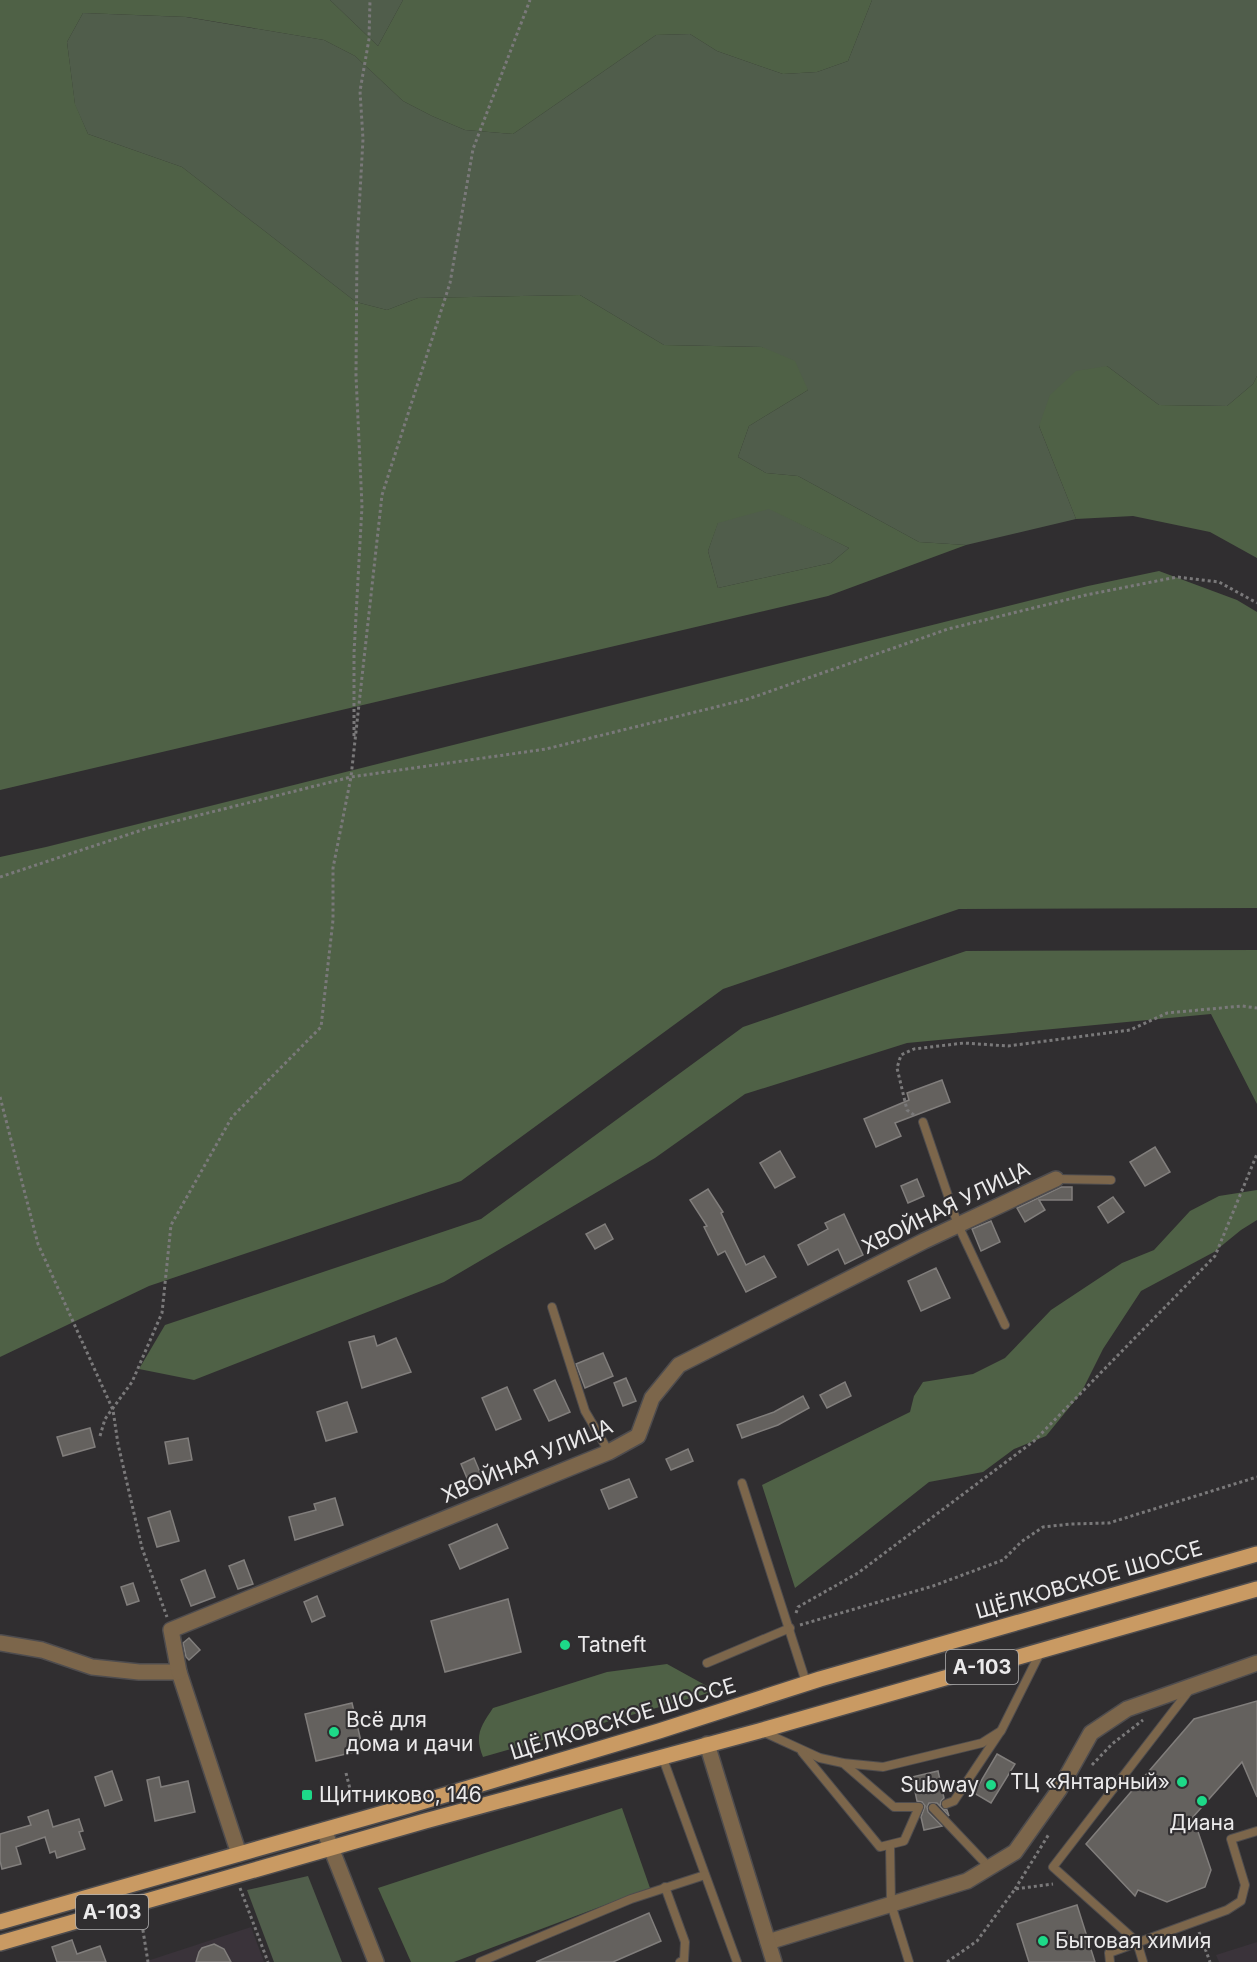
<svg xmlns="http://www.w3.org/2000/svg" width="1257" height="1962" viewBox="0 0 1257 1962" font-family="Inter,sans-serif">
<rect width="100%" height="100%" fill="#302e30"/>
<g fill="#3a333a">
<path d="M251,1927L264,1962H144Z"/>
<path d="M1257,1942V1962H1219L1216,1955Z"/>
</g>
<g fill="#505d4b">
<path d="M330,0H403L378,46Z"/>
<path d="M872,0H1257V376L1253,384L1227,406L1159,405L1107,366L1039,426L1076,519L966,545L919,542L798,476L766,473L738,457L749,426L808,390L762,347L664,345L580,295L418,298L387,310L356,302L182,167L88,134L75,105L67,42L83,13L186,17L324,40L355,56L403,101L432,116L465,130L513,134L656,35L690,34L717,51L783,74L817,72L848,61Z"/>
<path d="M769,508L849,548L831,563L718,588L708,551L718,522Z"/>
<path d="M308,1876L342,1962H274L247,1890Z"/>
</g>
<g fill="#4f6146" fill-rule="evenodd">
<path d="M0,0H330L378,46L403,0H872L848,61L817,72L783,74L717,51L690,34L656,35L513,134L465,130L432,116L403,101L355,56L324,40L187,17L83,13L67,42L75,104L88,134L182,167L356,302L387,310L418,298L580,295L664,345L762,347L795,361L808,390L749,426L738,457L766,473L798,476L919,542L966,545L828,596L0,790ZM769,509L849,548L831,563L718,588L708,551L718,523Z"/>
<path d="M1107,366L1159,405L1227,406L1253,384L1257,376V558L1210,532L1133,516L1076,519L1039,426L1050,395L1076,371Z"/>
<path d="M1159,571L1237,600L1257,612V908L959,909L723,989L461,1181L149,1286L0,1357V857L46,847L1088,586Z"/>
<path d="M1257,950V1104L1211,1014L907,1043L745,1094L655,1158L444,1282L194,1380L139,1369L165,1325L481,1219L743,1027L966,951Z"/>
<path d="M1257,1190V1220L1241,1230L1214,1252L1141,1291L1103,1349L1081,1393L1046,1436L1014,1449L983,1472L929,1482L795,1588L762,1485L910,1412L914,1396L923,1382L973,1374L1005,1358L1051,1310L1122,1263L1154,1250L1190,1211L1219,1196Z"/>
<path d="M667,1664L716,1691L483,1757C474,1735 481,1726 493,1708L607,1672Z"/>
<path d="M622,1808L650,1888L454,1962H411L378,1888Z"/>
</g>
<g fill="#64615e" stroke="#817e7c" stroke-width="1.5">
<path d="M942,1080L950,1102L895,1123L901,1136L876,1147L864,1119L909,1100L907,1093Z"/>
<path d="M1155,1147L1170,1172L1145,1186L1130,1162Z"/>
<path d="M780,1151L795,1177L775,1188L760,1163Z"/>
<path d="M917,1179L924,1196L908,1203L901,1186Z"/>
<path d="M1061,1187H1072V1200H1039L1045,1210L1025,1222L1017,1208Z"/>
<path d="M708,1189L723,1212L721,1213L746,1265L764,1256L776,1277L746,1292L725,1251L718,1255L704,1227L707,1226L690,1200Z"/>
<path d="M1113,1197L1124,1212L1108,1223L1098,1207Z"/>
<path d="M844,1214L863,1255L845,1264L838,1249L808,1265L798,1245L828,1229L825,1223Z"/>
<path d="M991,1221L1000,1242L981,1251L972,1229Z"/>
<path d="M605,1224L613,1239L595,1249L586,1234Z"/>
<path d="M936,1268L950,1298L921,1311L908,1281Z"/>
<path d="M374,1336L377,1346L396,1338L411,1372L362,1388L349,1342Z"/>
<path d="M603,1353L613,1376L585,1388L576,1364Z"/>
<path d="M626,1378L636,1401L623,1406L614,1383Z"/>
<path d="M555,1380L570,1412L549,1421L534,1390Z"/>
<path d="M845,1382L851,1396L827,1408L820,1395Z"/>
<path d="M507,1387L521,1419L496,1430L482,1398Z"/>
<path d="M803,1396L809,1408L778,1425L742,1438L737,1425L774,1412Z"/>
<path d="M347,1402L357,1432L326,1441L317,1412Z"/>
<path d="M90,1428L95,1447L63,1456L57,1437Z"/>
<path d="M188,1438L192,1460L169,1464L165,1442Z"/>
<path d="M688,1449L693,1461L671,1470L666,1459Z"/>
<path d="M474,1458L482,1477L469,1483L461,1464Z"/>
<path d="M629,1479L637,1497L609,1509L601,1490Z"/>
<path d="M335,1498L343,1525L295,1540L289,1517L316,1510L314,1504Z"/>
<path d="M170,1511L179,1541L157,1547L148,1518Z"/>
<path d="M497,1524L508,1548L460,1569L449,1545Z"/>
<path d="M244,1560L253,1584L238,1589L229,1566Z"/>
<path d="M205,1570L215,1597L191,1606L181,1580Z"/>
<path d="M133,1583L139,1601L127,1605L121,1587Z"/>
<path d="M317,1596L325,1616L312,1622L304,1602Z"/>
<path d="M508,1599L521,1652L445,1672L431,1621Z"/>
<path d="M189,1638L200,1650L189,1660L186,1657L183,1643Z"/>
<path d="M1257,1701V1797L1242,1762L1193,1817L1211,1870L1205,1887L1167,1902L1138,1890L1135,1896L1086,1844L1194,1719Z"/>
<path d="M352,1703L363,1750L316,1761L305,1714Z"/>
<path d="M997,1754L1015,1764L991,1803L974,1793Z"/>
<path d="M112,1771L122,1800L105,1806L95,1777Z"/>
<path d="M938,1771L944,1798L941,1801L940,1806L943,1809L947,1810L949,1816L937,1803H929L927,1807L928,1812L942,1826L924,1830L921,1817L925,1806L922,1802L917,1801L912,1777Z"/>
<path d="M159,1777L161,1787L188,1781L195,1812L155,1821L147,1780Z"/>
<path d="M48,1810L53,1827L79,1819L83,1831L79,1832L85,1849L57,1858L55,1851L50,1853L45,1837L16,1847L21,1864L2,1869L0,1861V1834L31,1825L28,1817Z"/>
<path d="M1077,1905L1095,1962H1029L1017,1924Z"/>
<path d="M649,1913L661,1941L613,1962H536Z"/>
<path d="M72,1940L77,1954L100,1946L106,1962H57L52,1947Z"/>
<path d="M214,1944L224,1949L231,1962H196L199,1952L202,1948Z"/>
</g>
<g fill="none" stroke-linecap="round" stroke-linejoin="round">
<g stroke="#4e4c4e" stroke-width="10">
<g id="service">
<path d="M923,1122L958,1225L1005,1325"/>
<path d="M1056,1179L1111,1180"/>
<path d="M552,1307L585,1411L609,1452"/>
<path d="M742,1483L805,1679"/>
<path d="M707,1663L790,1628"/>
<path d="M761,1731L820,1758L843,1763L883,1767L982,1743L1001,1731L1041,1651"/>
<path d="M802,1752L880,1847L904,1841L919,1807H894L843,1763"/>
<path d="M662,1756L737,1962"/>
<path d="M946,1804L954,1801L1000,1732"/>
<path d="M933,1808L989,1867"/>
<path d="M890,1845L891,1904L909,1962"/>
<path d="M665,1887L685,1942L684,1960L680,1962"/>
<path d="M480,1962L631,1899L705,1875"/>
<path d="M1110,1962L1109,1953L1227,1910L1241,1901L1245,1885L1231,1839L1257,1831"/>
<path d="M1143,1962L1137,1942L1053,1867L1191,1688"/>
</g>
</g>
<g stroke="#4e4c4e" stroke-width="18">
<g id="minor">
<path d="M0,1643L42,1650L92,1667L139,1672H179L239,1854"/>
<path d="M179,1672L171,1630L609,1452L638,1436L652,1398L679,1365L924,1241L1056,1179"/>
<path d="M768,1942L967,1881L1015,1852L1059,1790L1091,1733L1127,1709L1257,1663"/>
</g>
</g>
<g stroke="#4e4c4e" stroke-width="18">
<g id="tertiary">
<path d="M707,1744L774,1962"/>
<path d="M324,1830L376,1962"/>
</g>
</g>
<g stroke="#4e4c4e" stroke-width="18">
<g id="primary">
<path d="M0,1922L408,1806L659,1731L820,1679L1257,1554"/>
<path d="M0,1943L425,1821L759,1731L1257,1589"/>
</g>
</g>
<g stroke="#7a797a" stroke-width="3" stroke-dasharray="3 3" stroke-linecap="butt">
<path d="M354,736V653L362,506L356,376L357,246L363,139L360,91L369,39L370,0"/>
<path d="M0,877L148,828L351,777L546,749L748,699L948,629L1086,595L1177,577L1219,582L1257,603"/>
<path d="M0,1097L38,1244L113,1410L118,1444L142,1548L167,1617"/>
<path d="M914,1115L907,1110L897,1068L901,1055L914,1049L964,1043L1008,1046L1130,1030L1167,1013L1242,1006L1257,1008"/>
<path d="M100,1436L105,1419L132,1382L162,1313L171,1225L232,1117L321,1027L333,920V868L351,777L382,495L450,283L473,149L530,0"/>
<path d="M796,1613L798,1607L858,1573L1034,1441L1215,1256L1257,1154"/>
<path d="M800,1625L933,1586L1003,1560L1021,1542L1043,1527L1071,1524L1109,1523L1257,1477"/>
<path d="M1092,1765L1112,1744L1143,1720"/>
<path d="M346,1773L350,1789"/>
<path d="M240,1888L268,1962"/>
<path d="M1015,1889L1049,1834"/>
<path d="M141,1918L148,1962"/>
<path d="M1199,1932L1210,1962"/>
<path d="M947,1962L977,1941L1015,1889L1053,1884"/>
</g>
<use href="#service" stroke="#7c664b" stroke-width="8"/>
<use href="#minor" stroke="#7c664b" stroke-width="15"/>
<use href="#tertiary" stroke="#7c664b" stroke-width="15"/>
<use href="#primary" stroke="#c99a63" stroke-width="15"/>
</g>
<g fill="#1dd988" stroke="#302e30" stroke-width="2">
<circle cx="565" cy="1645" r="6"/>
<circle cx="334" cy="1732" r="6"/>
<circle cx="1182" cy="1782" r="6"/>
<circle cx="991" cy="1785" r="6"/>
<rect x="301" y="1789" width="12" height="12" rx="3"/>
<circle cx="1202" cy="1801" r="6"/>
<circle cx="1043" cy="1941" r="6"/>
</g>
<g text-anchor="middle" stroke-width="4.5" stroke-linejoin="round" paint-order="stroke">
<g fill="#302e30" stroke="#b3b2b3" stroke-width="1.5">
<rect x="946" y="1650" width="72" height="34" rx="4.5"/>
<rect x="76" y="1895" width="72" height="34" rx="4.5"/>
</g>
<g font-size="20" font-weight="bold" fill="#ebeaeb">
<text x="982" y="1674">А-103</text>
<text x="112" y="1919">А-103</text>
</g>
<g font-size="21" fill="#ebeaeb" stroke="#302e30">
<text transform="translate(946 1208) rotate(-26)" y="7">ХВОЙНАЯ УЛИЦА</text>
<text transform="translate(527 1461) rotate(-23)" y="7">ХВОЙНАЯ УЛИЦА</text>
<text transform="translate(1089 1580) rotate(-16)" y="7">ЩЁЛКОВСКОЕ ШОССЕ</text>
<text transform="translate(623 1719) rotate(-17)" y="7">ЩЁЛКОВСКОЕ ШОССЕ</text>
</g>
<g font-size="21" fill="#ebeaeb" stroke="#302e30" text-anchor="start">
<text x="577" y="1652">Tatneft</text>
<text x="346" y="1727">Всё для<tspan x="346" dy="24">дома и дачи</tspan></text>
<text x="1170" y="1789" text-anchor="end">ТЦ «Янтарный»</text>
<text x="979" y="1792" text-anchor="end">Subway</text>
<text x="319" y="1802">Щитниково, 146</text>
<text x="1202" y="1830" text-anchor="middle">Диана</text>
<text x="1055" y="1948">Бытовая химия</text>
</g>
</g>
</svg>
